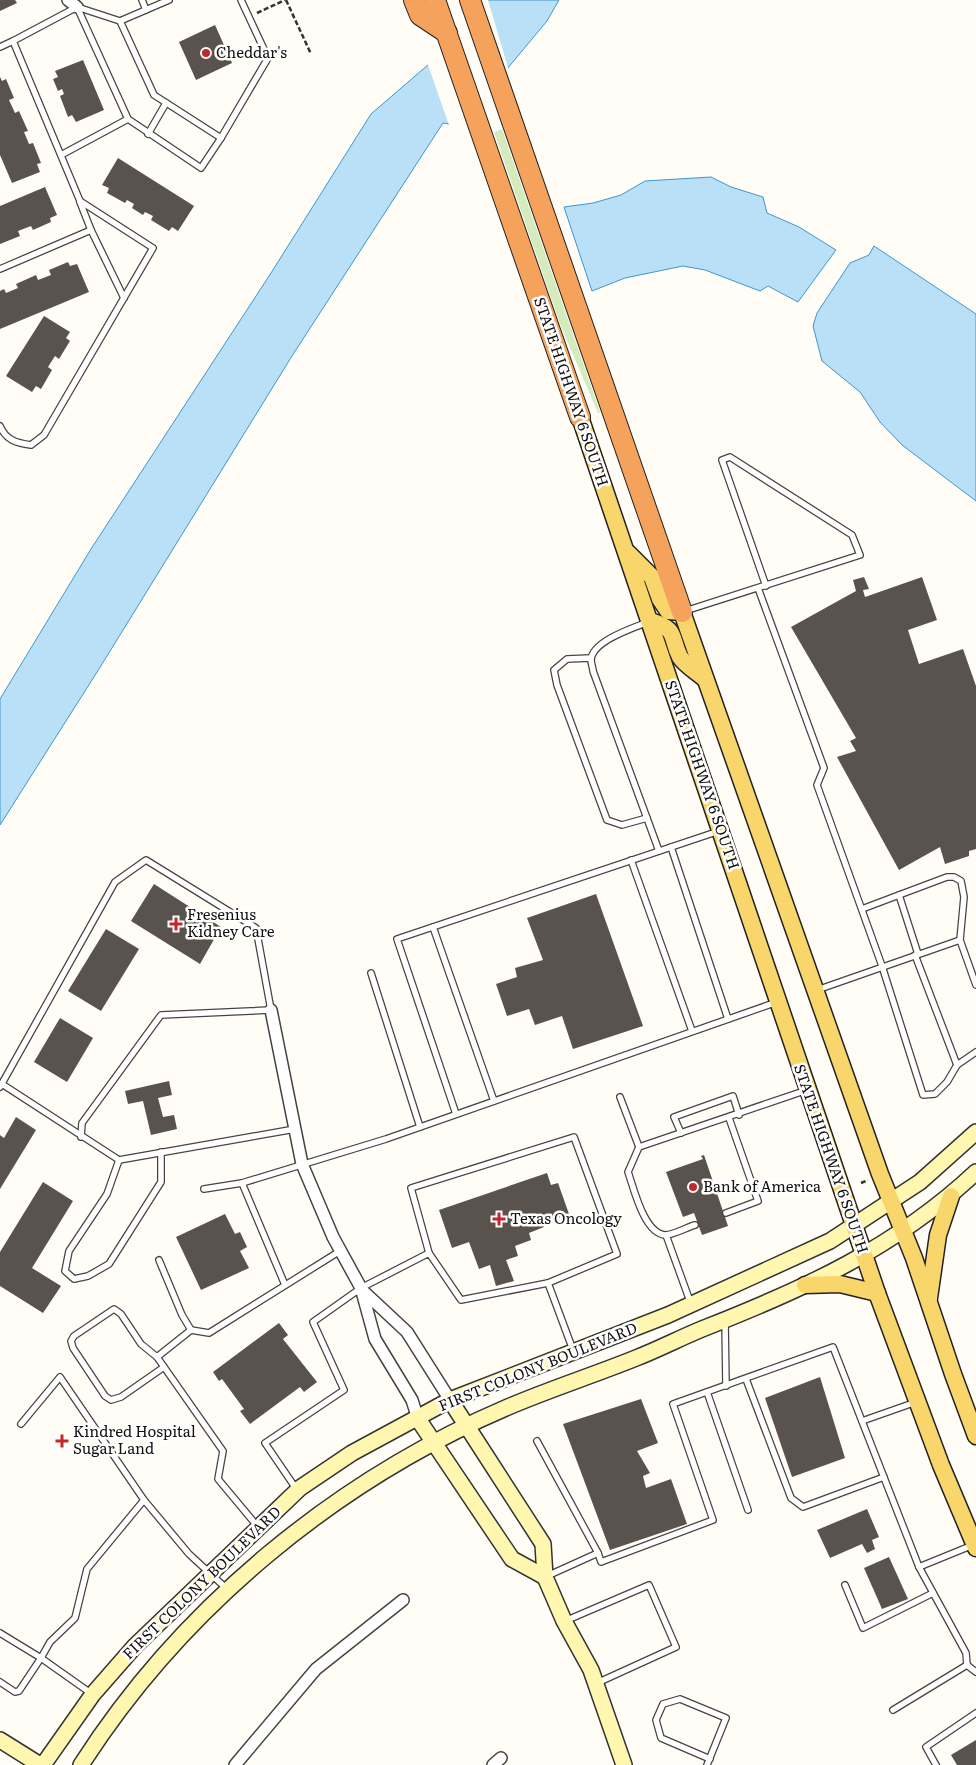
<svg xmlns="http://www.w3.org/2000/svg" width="976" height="1765" viewBox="0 0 976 1765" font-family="Literata,serif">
<rect width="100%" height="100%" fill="#fffdf5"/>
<path fill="#d5ebbd" d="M502,129L600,412L598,413L560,324L494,132Z"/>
<g fill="#b9e0f7" stroke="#3f96cf">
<path d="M471,0H559L547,21L462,123L454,125L443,123L292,356L99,669L0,825V699L91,549L271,273L371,114L429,64Z"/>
<path d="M711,177L731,187L763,197L767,213L799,227L836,250L798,302L768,286L760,291L705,270L683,266L625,278L592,291L564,207L593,203L621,195L645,181Z"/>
<path d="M874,246L976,314V501L902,445L880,422L860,392L822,361L813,326L817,313L850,263L869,255Z"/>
</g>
<path fill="#fffdf5" d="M468,0H488L509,71L463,124L450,128L427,62Z"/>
<g fill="#5a524d">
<path d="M0,0H15L17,3L0,11Z"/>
<path d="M215,25L232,63L196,80L179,42Z"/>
<path d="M83,60L104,110L76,122L72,115L68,117L60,96L64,94L62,89L58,91L53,79L58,77L55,71Z"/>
<path d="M0,77L2,81L6,79L14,98L9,100L15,113L19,111L28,131L24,132L29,144L33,143L41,163L37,164L40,172L12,183L0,155Z"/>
<path d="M118,158L194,206L178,231L172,227L169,231L151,220L153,216L145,212L143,215L132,208L134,204L127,200L125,203L107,193L109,188L102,185Z"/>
<path d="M45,187L57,215L50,218L51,222L33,230L31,226L18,231L20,236L0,244V206Z"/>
<path d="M68,262L70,266L77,264L89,292L0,329V291L4,289L6,293L18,288L16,284L36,275L38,280L51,275L49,270Z"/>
<path d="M44,316L70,332L66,338L70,341L59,359L55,356L48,367L52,370L41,389L36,386L32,392L6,376Z"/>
<path d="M864,577L869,589L863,590L865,597L922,577L937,620L908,630L919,664L963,649L976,686V849L969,851V856L945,864L940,847L899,870L837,757L856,751L850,741L856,738L791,627L856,591L853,580Z"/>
<path d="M154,884L221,927L200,964L131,921Z"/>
<path d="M596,894L643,1026L573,1049L562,1016L535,1025L529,1009L507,1016L496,984L517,977L515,968L543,960L527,918Z"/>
<path d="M106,929L139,949L101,1011L68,991Z"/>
<path d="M60,1018L93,1038L67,1082L34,1062Z"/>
<path d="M169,1081L172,1095L158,1098L163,1117L174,1115L177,1129L151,1135L143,1101L128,1104L125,1091Z"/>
<path d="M16,1117L36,1130L0,1189V1135L4,1138Z"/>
<path d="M704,1155L728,1226L702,1235L694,1213L683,1217L666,1172L703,1159L701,1156Z"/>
<path d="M547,1173L551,1185L558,1183L569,1214L543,1223L544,1227L529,1233L531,1240L515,1246L518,1256L506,1260L514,1281L496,1286L490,1265L479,1269L469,1242L452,1248L439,1210Z"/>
<path d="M43,1182L73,1201L32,1268L61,1286L43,1313L0,1286V1252Z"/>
<path d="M225,1214L235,1234L240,1232L247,1247L240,1251L249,1268L201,1290L176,1237Z"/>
<path d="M279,1323L288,1335L283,1339L317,1382L304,1392L300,1387L250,1424L240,1411L244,1409L222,1379L219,1381L213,1372Z"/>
<path d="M820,1377L845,1458L792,1477L765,1398Z"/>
<path d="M641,1399L658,1443L637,1451L650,1473L643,1476L646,1488L671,1479L687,1524L610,1550L563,1424Z"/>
<path d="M867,1509L879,1537L872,1540L875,1549L867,1553L862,1544L830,1558L817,1530Z"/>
<path d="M889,1557L908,1599L882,1609L864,1568Z"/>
<path d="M976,1740V1765H957L951,1755Z"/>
</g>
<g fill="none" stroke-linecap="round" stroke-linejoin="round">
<g stroke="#444" stroke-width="8">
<g id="lane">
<path d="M142,0L146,10"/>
<path d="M77,7L128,119L201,168L221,138"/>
<path d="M120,21L154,95L221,138L268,58L241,0"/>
<path d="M13,41L77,7L120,21L169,0"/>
<path d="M0,47L13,41L80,201L153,248L44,435L31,445C16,443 6,440 0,426"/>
<path d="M148,134L166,103"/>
<path d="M61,155L128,119"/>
<path d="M80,202L91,230"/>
<path d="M0,269L91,230L124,298"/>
<path d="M758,588L824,768L817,785L882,966L923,1095L935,1094L947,1082L957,1065"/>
<path d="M685,611L860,555L852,535L730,457L722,460L766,586"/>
<path d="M648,622C633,628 592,641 591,660C591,663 593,668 593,671L659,851"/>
<path d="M591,658L567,659L554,670L557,685L607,820L622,825L647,818"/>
<path d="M671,847L728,1019"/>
<path d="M631,860L692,1031"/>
<path d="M899,895L947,877H954L961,881L964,897L960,940L976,985"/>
<path d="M862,909L899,895L918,954"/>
<path d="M433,927L494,1101"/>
<path d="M915,955L957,1065L976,1052"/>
<path d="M371,973L420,1127"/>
<path d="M817,990L960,940"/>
<path d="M2,1084L119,1160L295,1129"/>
<path d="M0,1087L115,882L146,860L256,928L271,1010L161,1015L82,1123L81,1137"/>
<path d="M620,1097L639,1147"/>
<path d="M456,1114L397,939L719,831"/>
<path d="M681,1133L674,1117L733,1096L739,1115"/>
<path d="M119,1160L107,1194L69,1251L65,1271L74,1279L88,1276L109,1264L161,1182V1152"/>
<path d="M204,1189L242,1183"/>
<path d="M726,1213L758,1201L729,1118"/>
<path d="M695,1225C687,1227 674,1235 665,1235C644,1233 634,1189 628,1172L639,1147L807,1090"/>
<path d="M666,1235L691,1304"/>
<path d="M429,1253L411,1188L574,1137L617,1254L548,1283"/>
<path d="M159,1260L182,1315L191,1330"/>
<path d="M285,1285L242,1183L386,1139L777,1002"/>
<path d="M725,1321L726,1386"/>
<path d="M157,1357L141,1344L121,1314L114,1309L74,1336L71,1341L73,1348L105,1396L111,1400L121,1397L164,1367"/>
<path d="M746,1379L791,1498L803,1507L884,1477"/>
<path d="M707,1392L748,1510"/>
<path d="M862,1421L916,1402"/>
<path d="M21,1424L60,1377L144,1500"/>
<path d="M537,1441L598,1553L547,1576"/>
<path d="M297,1490L265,1443L344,1390L313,1322L361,1288L429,1253L461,1300L548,1283L573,1350"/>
<path d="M258,1527L218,1479L223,1451L157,1357L191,1330L209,1333L340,1251"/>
<path d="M598,1553L601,1562L713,1520L673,1404L833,1347L919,1567L966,1653L967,1665L893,1710"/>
<path d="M919,1567L973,1545"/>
<path d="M845,1585L863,1628L933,1593"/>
<path d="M565,1621L649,1585L676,1647L597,1683"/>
<path d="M0,1633L41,1658L19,1691L15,1692L0,1682"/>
<path d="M967,1665L976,1672"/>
<path d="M92,1694L41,1658L50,1642L75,1618L87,1569L144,1500L189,1554L227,1589"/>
<path d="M707,1765L726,1718L680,1699L663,1704L656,1720L661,1738L710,1759"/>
<path d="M936,1765L926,1747L976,1713"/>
</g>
</g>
<g stroke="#444" stroke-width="14">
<g id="street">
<path d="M68,0L77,7"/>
<path d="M271,1010L302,1164L333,1237L361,1288L375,1339L412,1400L418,1419"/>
<path d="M362,1290L407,1332L450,1400"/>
<path d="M235,1765L316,1669L403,1600"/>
<path d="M493,1765L501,1758"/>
</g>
</g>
<g stroke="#333" stroke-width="18">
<g id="secondary">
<path d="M450,1400L543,1544L545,1577L564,1621L591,1670L624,1765"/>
<path d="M418,1419L512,1559L545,1577"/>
<path d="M0,1740L40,1765"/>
<path d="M43,1765L93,1694L135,1646L300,1488L352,1453L450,1400L668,1315L830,1241L920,1182L976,1132"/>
<path d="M81,1765C182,1607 337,1480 508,1407C550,1389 594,1375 636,1358C659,1349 680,1338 702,1329C804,1289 895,1248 976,1172"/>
</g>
</g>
<g stroke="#222" stroke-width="19">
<g id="primary">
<path d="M580,417L877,1293L941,1465L976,1548"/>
<path d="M628,553L652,577L660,599L668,611L682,612L880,1174L914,1258L953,1374L976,1436"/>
<path d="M650,621C679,630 669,635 680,657C685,665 697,672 704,678"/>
<path d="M805,1285L840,1284L877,1293"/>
<path d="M929,1298L938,1235L951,1196"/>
</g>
</g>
<g stroke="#222" stroke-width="22">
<g id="highway">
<path d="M414,0L420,15L447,33"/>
<path d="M435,0L580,417"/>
<path d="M470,0L682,612"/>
</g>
</g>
<g stroke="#333" stroke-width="2.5" stroke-dasharray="5 2.5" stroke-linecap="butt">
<path d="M286,0L311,54"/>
<path d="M257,13L285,0"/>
<path d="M861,1183L868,1180"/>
</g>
<use href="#lane" stroke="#fff" stroke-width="5.5"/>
<use href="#street" stroke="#fff" stroke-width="11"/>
<use href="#secondary" stroke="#fff6b0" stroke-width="15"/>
<use href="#primary" stroke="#f9d66b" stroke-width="16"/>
<use href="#highway" stroke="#f5a25d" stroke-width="20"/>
</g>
<g fill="#c4262e" stroke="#fff" stroke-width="2">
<circle cx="206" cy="53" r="5"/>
<path d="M173.5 916.5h5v5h5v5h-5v5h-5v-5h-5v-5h5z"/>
<circle cx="693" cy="1187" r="5"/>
<path d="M496.5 1211.5h5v5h5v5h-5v5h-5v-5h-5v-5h5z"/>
<path d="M59.5 1433.5h5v5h5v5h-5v5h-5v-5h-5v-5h5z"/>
</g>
<g text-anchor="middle" stroke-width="5" stroke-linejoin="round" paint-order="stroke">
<g font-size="15" fill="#111" stroke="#fff" text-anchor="start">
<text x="216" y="58">Cheddar's</text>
<text x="187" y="920">Fresenius<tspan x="187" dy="17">Kidney Care</tspan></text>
<text x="703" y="1192">Bank of America</text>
<text x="510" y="1224">Texas Oncology</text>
<text x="73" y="1437">Kindred Hospital<tspan x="73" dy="17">Sugar Land</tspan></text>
</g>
<g font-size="15" fill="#111" stroke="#fff">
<text transform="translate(571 392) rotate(71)" y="5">STATE HIGHWAY 6 SOUTH</text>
<text transform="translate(702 775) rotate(71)" y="5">STATE HIGHWAY 6 SOUTH</text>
<text transform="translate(831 1159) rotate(71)" y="5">STATE HIGHWAY 6 SOUTH</text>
<text transform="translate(538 1367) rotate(-22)" y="5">FIRST COLONY BOULEVARD</text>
<text transform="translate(202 1583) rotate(-44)" y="5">FIRST COLONY BOULEVARD</text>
</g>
</g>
</svg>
